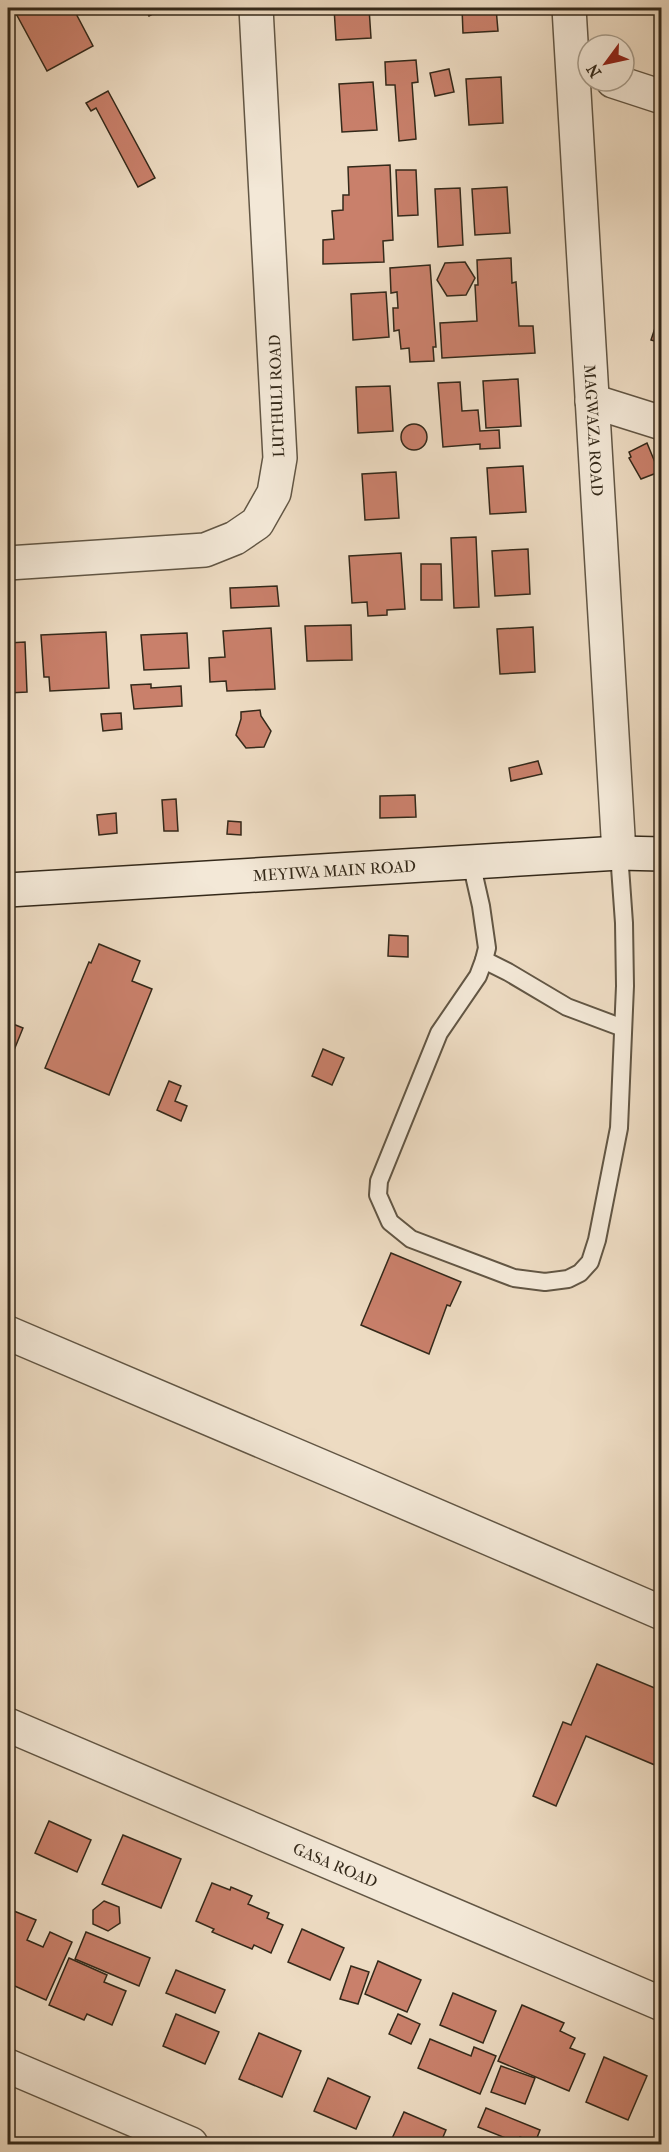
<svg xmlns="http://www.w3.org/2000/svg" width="669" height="2152" viewBox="0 0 669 2152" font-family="'IM FELL French Canon',serif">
<rect width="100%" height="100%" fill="#eddbc2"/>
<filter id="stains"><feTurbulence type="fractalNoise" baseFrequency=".00333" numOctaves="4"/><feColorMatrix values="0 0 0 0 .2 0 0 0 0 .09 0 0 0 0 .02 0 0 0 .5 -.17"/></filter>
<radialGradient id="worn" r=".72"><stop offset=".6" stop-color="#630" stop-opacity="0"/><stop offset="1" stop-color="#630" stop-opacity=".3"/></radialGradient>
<g fill="#c9806b" stroke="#34291a" stroke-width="1.5">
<path d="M13,8H73L93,46L47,71Z"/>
<path d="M145,8H164L149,16Z"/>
<path d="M334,8H369L371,38L336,40Z"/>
<path d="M462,8H496L498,31L463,33Z"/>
<path d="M416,60L418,82L412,83L416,139L399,141L395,85H386L385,62Z"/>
<path d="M449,69L454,92L435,96L430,73Z"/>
<path d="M501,77L503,123L469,125L466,79Z"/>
<path d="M373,82L377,130L342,132L339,84Z"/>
<path d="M108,91L155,178L138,187L96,108L91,111L86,103Z"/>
<path d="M390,165L393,240L383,241L384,262L323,264V240L334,239L332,211L343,210V195H349L348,167Z"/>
<path d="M396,170H416L418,215L398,216Z"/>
<path d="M507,187L510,233L475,235L472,189Z"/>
<path d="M460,188L463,245L438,247L435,189Z"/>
<path d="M511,258L512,283L516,282L519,326H533L535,353L442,358L440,323L477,321L475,285H478L477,260Z"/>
<path d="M465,262L475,278L466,295L447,296L437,280L445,263Z"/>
<path d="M430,265L436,347H433L434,361L410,362L409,348L401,349L399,330L394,331L393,308H398L397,292L391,293L390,268Z"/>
<path d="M386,292L389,337L353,340L351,294Z"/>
<path d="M662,307V343L651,340Z"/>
<path d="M518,379L521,426L486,428L483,381Z"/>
<path d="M460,382L462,411L478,410L480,431L499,430L500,448L480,449V444L443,447L438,383Z"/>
<path d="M390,386L393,431L358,433L356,387Z"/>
<circle cx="414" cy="437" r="13"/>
<path d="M647,443L659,472L641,479L629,458L631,457L629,452Z"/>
<path d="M523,466L526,512L490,514L487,468Z"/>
<path d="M396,472L399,518L365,520L362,474Z"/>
<path d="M476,537L479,607L454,608L451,538Z"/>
<path d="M528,549L530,594L495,596L492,551Z"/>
<path d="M401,553L405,609L387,610V615L368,616L367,602L352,603L349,556Z"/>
<path d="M421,564H441L442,600H421Z"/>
<path d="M277,586L279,606L231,608L230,588Z"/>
<path d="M351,625L352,660L307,661L305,626Z"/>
<path d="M533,627L535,672L500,674L497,629Z"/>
<path d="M271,628L275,689L227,691L226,681L210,682L209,658L225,657L223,631Z"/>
<path d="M106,632L109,688L50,691L49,677H44L41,635Z"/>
<path d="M187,633L189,668L144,670L141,635Z"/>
<path d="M25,642L27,692L8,693V643Z"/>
<path d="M151,684V688L181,686L182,706L134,709L131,685Z"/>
<path d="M260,710L261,716L271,731L264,747L246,748L236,735L241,719V712Z"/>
<path d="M121,713L122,729L103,731L101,714Z"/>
<path d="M538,761L542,774L511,781L509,768Z"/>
<path d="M415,795L416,817L380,818V796Z"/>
<path d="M176,799L178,831H164L162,800Z"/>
<path d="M116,813L117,833L99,835L97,815Z"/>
<path d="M228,821L241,822V835L227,834Z"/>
<path d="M389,935L408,936V957L388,956Z"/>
<path d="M99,944L140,961L132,981L152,989L109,1095L45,1068L89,962L91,963Z"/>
<path d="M8,1022L23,1028L8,1065Z"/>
<path d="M323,1049L344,1058L332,1085L312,1076Z"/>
<path d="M169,1081L181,1086L175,1101L187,1106L181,1121L157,1110Z"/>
<path d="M391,1253L461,1282L450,1306L447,1305L429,1354L361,1325Z"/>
<path d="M597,1664L662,1691V1768L586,1736L556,1806L533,1796L563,1722L571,1725Z"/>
<path d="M49,1821L91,1840L77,1872L35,1853Z"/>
<path d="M123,1835L181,1859L161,1908L102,1884Z"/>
<path d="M212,1883L230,1890L231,1887L252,1896L248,1904L269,1913L267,1918L283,1925L271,1953L254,1945L252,1949L212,1932L214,1929L196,1921Z"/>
<path d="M104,1901L119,1907L120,1923L108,1931L93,1924V1910Z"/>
<path d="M9,1909L36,1920L27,1940L43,1947L50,1932L72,1942L46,2000L8,1983V1914Z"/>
<path d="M302,1929L344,1948L330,1980L288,1962Z"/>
<path d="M86,1932L150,1958L139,1986L75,1959Z"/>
<path d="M69,1958L107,1975L104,1982L126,1991L112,2025L87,2014L84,2020L49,2005Z"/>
<path d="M378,1961L421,1980L407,2012L365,1994Z"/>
<path d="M351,1966L369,1972L358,2004L340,1999Z"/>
<path d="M176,1970L225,1990L215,2013L166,1993Z"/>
<path d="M453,1993L496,2011L483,2043L440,2025Z"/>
<path d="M522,2005L564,2023L560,2031L575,2038L570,2048L585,2054L569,2091L498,2061Z"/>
<path d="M176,2014L219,2032L205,2064L163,2046Z"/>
<path d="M398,2014L420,2024L411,2044L389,2034Z"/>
<path d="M259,2033L301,2051L282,2097L239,2079Z"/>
<path d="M430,2039L471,2056L474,2047L496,2056L480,2094L418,2068Z"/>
<path d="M604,2057L647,2076L628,2120L586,2102Z"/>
<path d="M501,2066L535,2078L525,2104L491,2092Z"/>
<path d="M328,2078L370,2097L356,2129L314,2111Z"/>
<path d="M486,2108L540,2130L535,2143L520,2137L518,2143L478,2127Z"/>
<path d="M404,2112L446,2130L440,2144L390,2143Z"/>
</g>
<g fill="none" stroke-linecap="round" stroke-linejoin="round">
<g stroke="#625644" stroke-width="20">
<g id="lane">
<path d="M471,862L481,906L487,948L484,960L478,976L439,1033L379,1181L378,1195L390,1222L411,1239L514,1278L545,1282L568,1279L580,1273L590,1262L597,1240L619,1128L625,986L624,923L619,853"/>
<path d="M484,960L508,972L567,1007L623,1028"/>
</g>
</g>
<g stroke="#625644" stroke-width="36">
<g id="street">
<path id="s1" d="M569,8L619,853"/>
<path d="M613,81L662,97"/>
<path d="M592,401L662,423"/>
<path d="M8,563L205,550L235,538L257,523L274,493L280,458L256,8"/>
<path d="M8,1333L351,1479L662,1613"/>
<path id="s2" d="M8,1725L662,2004"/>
<path d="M8,2066L191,2144"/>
</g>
</g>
<g stroke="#34291a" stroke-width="36">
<g id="secondary">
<path id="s3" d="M8,890L619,853L662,854"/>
</g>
</g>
<use href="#lane" stroke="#f3e8d7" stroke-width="16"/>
<use href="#street" stroke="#f3e8d7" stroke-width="33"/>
<use href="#secondary" stroke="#f3e8d7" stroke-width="33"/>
</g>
<g text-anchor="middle" stroke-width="5" stroke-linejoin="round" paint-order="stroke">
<g font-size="16" fill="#34291a" stroke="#f3e8d7">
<text transform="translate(276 396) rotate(-92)" y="6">LUTHULI ROAD</text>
<text dy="6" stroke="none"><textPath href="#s1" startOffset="423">MAGWAZA ROAD</textPath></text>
<text dy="6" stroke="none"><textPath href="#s3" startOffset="327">MEYIWA MAIN ROAD</textPath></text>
<text dy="6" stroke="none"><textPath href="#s2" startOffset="356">GASA ROAD</textPath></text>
</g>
</g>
<rect width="669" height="2152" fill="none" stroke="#eddbc2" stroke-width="30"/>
<rect x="9" y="9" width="651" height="2134" fill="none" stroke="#34291a" stroke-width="3"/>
<rect x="15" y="15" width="639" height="2122" fill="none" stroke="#34291a" stroke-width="1.5"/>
<g transform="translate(606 63) rotate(237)"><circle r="28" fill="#f3e8d7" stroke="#a79c8b" stroke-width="1.5"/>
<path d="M0-4.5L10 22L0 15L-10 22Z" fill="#8f2418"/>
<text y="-9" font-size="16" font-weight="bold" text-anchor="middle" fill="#34291a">N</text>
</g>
<rect width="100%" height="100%" filter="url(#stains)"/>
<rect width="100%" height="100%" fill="url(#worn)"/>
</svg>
